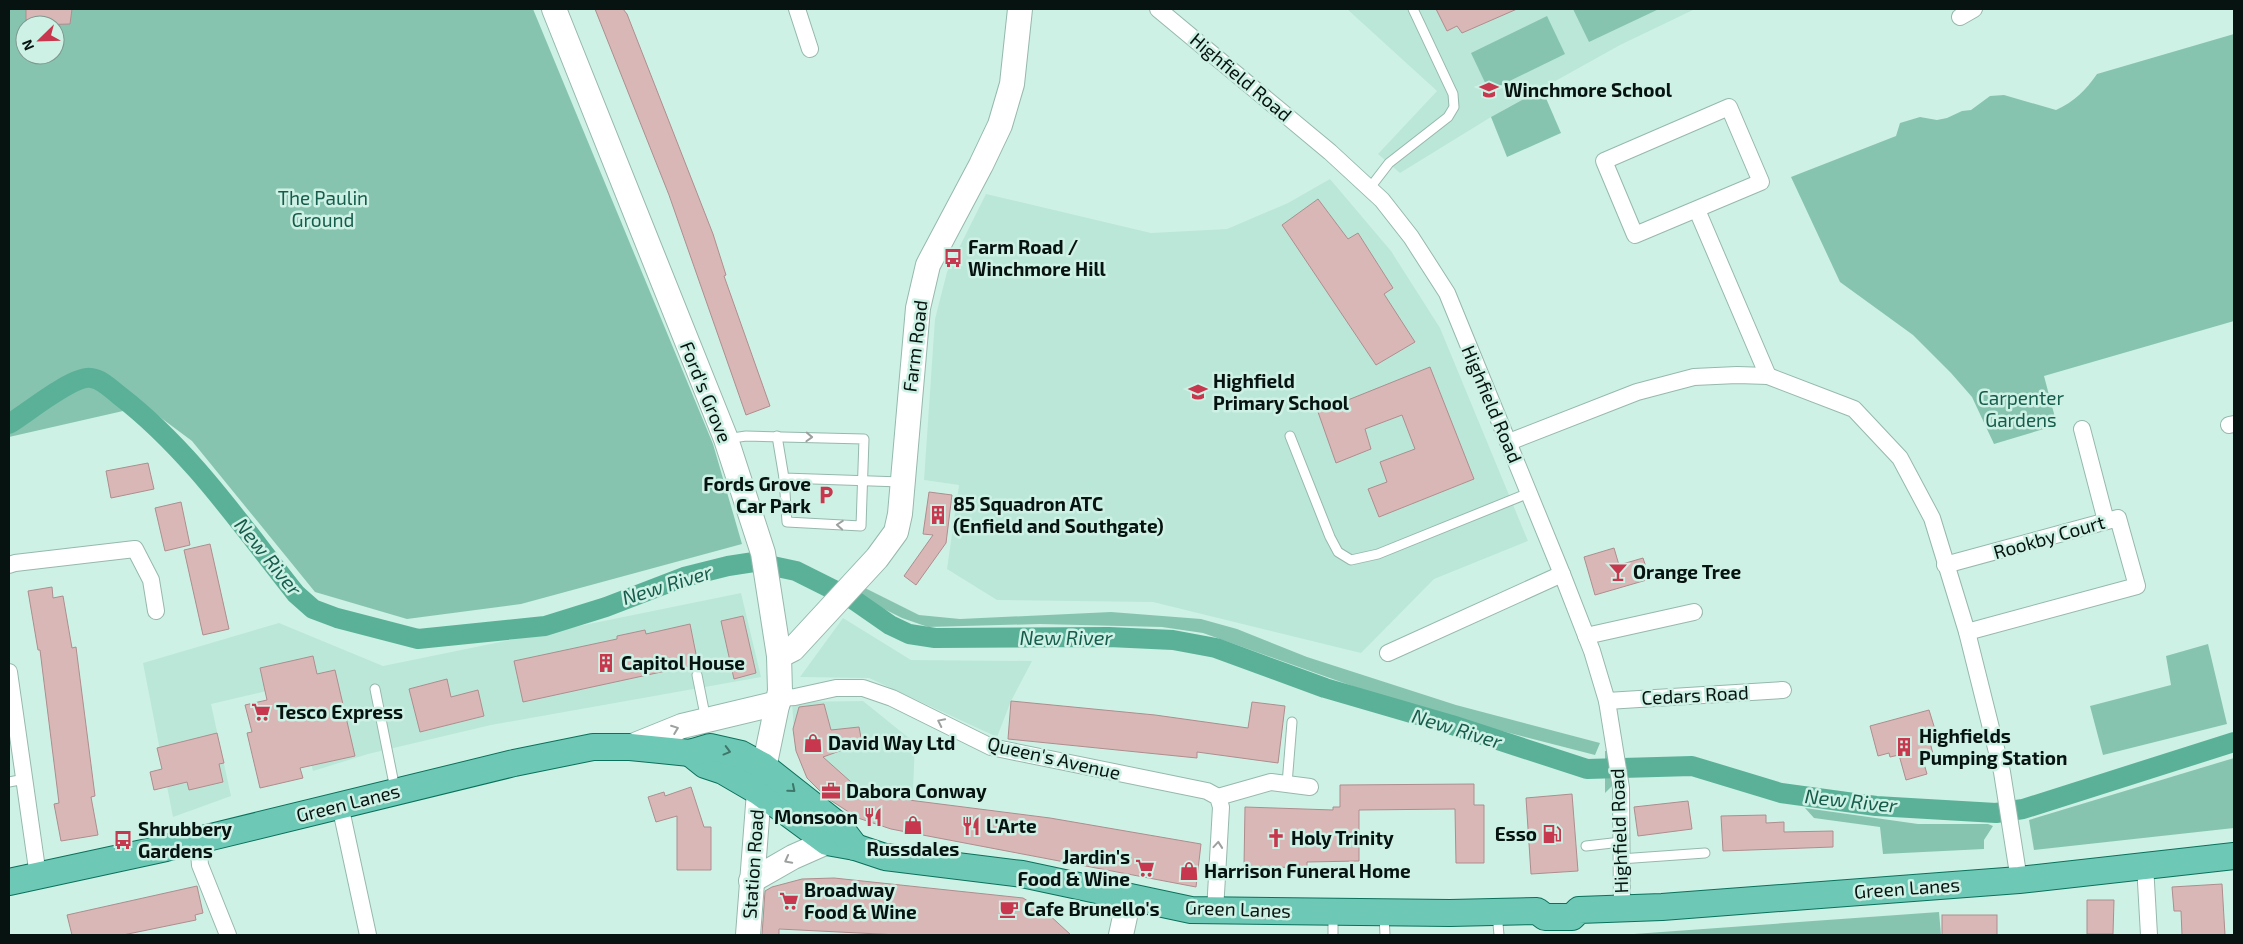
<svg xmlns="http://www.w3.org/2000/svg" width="2243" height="944" viewBox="0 0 2243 944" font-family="'Exo 2',sans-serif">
<rect width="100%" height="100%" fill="#cef1e5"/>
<g fill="#bbe7d8">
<path d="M1347,9H1695L1620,45L1491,117L1400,173L1378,154L1437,91Z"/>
<path d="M1330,179L1391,251L1440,328L1528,541L1434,579L1361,653L1153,602L997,600L947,569L959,485L924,480L935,319L947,272L986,194L1151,233L1227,229L1288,203Z"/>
<path d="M741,593L761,677L491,725L368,754L313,771L292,685L211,704L231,796L173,817L143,663L279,623L383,666Z"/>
<path d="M843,618L911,660L1032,661L1011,701L997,737L869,678L800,677Z"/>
<path d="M863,701L915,743L911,835L854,817L818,788L805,774L795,747L792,702Z"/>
</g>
<g fill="#87c4b0" fill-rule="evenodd">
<path d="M9,9H533L713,444L742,544L521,604L407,619L315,592L192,441L145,406L9,437ZM25,25H55V55H25Z"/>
<path d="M1573,9H1659L1589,42Z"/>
<path d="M1547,16L1565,54L1489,91L1471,53Z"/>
<path d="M2234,34V321L2044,376L2057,425L1994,444L1972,397L1951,373L1913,335L1840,282L1791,177L1896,136L1900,123L1920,117L1937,120L1947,118L1962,111L1971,110L1990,96L2004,95L2056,110C2074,102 2086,90 2097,74Z"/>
<path d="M1542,89L1561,133L1507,157L1491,117Z"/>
<path d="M861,586L919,615L960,619L1111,612L1201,619L1237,629L1307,657L1456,705L1600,743L1595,755L1417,709L1203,633L1162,627L1040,624L928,627L902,618L856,595Z"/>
<path d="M2208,644L2227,724L2103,755L2090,706L2171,685L2166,656Z"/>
<path d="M1605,751H1611L1614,784L1605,793Z"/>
<path d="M2234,758V828L2034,850L2029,820Z"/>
<path d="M1805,808L1918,824H1988L1993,826L1984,840V849L1883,854L1880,827L1814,818Z"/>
<path d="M1939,912L1941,935H1620Z"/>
</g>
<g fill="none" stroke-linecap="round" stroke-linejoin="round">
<path stroke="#5bb198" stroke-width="20" d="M9,424C26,414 73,375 91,378C102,379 111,389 120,396C190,450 241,525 296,594L313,609L337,618L418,639L545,626L606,607L684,577L728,566L754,562L796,571L854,600L890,625L909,634L935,638L1109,637L1173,640L1216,648L1325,688L1452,725L1587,769L1692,766L1781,793L1876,806L1996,813L2023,809L2234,742"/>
</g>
<g fill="#d9b7b7" stroke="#ae8d8e">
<path d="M26,9H72L70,24L33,25V20H26Z"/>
<path d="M595,9H623L627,14L713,234L726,275L724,276L770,406L746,415L669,195Z"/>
<path d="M1436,9H1517L1462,33L1457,26L1447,31Z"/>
<path d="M1318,199L1348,239L1358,233L1393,288L1384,294L1415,342L1376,365L1282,225Z"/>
<path d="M1430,367L1474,479L1379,517L1368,489L1387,482L1380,462L1415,449L1402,415L1365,429L1371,449L1336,463L1318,412Z"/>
<path d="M148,463L154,489L111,498L106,471Z"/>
<path d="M929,492L952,495L946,543L916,585L904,576L933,535L923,534Z"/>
<path d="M181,502L190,545L165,551L155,508Z"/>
<path d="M210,544L229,629L203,635L184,550Z"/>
<path d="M1614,548L1619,565L1643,558L1650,579L1595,595L1584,557Z"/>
<path d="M52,587L53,598L63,596L72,648L76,647L95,796L91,797L98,835L61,841L54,804L59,803L40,650H38L28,591Z"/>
<path d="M743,616L756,673L734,679L721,621Z"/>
<path d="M690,624L698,664L523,702L514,661L617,639V636L645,630L646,634Z"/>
<path d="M313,656L317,674L335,670L355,756L300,768L303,778L260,788L247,733L252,732L245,705L267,700L260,668Z"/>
<path d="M447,679L451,697L478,690L484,716L420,732L409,689Z"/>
<path d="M1011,701L1155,715L1248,728L1252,702L1285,706L1278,763L1197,752V758L1008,739Z"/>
<path d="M824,704L831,730L859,727L862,743L823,757L851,782L861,787L885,797L1050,818L1201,844L1196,887L891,829L858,818L827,798L807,778L796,751L793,729L799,707Z"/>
<path d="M1929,710L1938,739L1930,742L1933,754L1922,757L1927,774L1906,780L1899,755L1890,757L1889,753L1878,756L1870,726Z"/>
<path d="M217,733L224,763L219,764L223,782L189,790L187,782L154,790L150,772L162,769L157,748Z"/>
<path d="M1474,784V805H1484V863H1456L1455,809L1359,810V861L1307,862V868L1244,866L1245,807L1333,810V807H1340V785Z"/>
<path d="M691,787L704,827H711V870H677V816L656,822L648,797L664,792L665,796Z"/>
<path d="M1572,794L1578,871L1531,874L1526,798Z"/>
<path d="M1688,801L1692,829L1638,836L1634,807Z"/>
<path d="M1766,815V823L1784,822V832L1833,831V847L1723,851L1721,816Z"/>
<path d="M834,878L1023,898L1046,912L1071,935H899L779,929V935H762L765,891L772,887L802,879Z"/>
<path d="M2222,884L2225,935H2182L2181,911H2174L2172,887Z"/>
<path d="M197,886L203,913L195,915L196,920L123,935H72L67,915Z"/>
<path d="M2087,900H2114L2113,934H2087Z"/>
<rect x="1942" y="915" width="55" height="20"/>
</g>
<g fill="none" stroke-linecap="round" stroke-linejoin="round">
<g stroke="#96b8ad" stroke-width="11">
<g id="lane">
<path d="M1369,189L1389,163L1448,117L1454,107L1453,94L1413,9"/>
<path d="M777,436L784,478L901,482"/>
<path d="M1290,436L1330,537L1338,552L1351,560L1378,554L1529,493"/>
<path d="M726,439L746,436L864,439L861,526L787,522L784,478"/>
<path d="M697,675L706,720"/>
<path d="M375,689L395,789"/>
<path d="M9,782L25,779"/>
<path d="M1287,784L1292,722"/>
<path d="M1586,846L1621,842"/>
<path d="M1620,859L1705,853"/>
<path d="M1333,913V935"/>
<path d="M1497,913L1499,935"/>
<path d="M1384,916L1385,935"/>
</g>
</g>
<g stroke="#96b8ad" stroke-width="18">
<g id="street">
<path d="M797,9L810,49"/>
<path d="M1158,9L1330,152L1382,200L1411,237L1447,293L1562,574L1592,651L1607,701L1621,788L1622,908"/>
<path d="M1960,17L1974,9"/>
<path d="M1729,107L1761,182L1635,235L1604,161Z"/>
<path d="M1697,210L1768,376"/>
<path d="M2229,425L2234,424"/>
<path d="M2082,429L2106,521"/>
<path d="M1509,442L1637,392L1694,377L1737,375L1768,376L1854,409L1900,458L1932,518L1967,632L2002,772L2019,880"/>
<path d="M9,565L15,563L135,549L151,580L156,611"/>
<path d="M1945,565L2118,518L2137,586L1967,632"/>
<path d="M1586,636L1694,612"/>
<path d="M1388,653L1562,574"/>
<path d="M9,672L38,876"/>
<path d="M779,698L795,697L836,688H863L892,698L991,747L1207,791L1218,797L1221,807L1215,911"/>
<path d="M1607,701L1783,690"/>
<path d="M1218,797L1271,782L1310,787"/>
<path d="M340,805L368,935"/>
<path d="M198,840L200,865L228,935"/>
<path d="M2145,865L2149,935"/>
</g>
</g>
<g stroke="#96b8ad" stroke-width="26">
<g id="secondary">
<path d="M554,9L726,439L763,553L779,656L780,691L759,792L748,935"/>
<path d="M779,656L793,649L877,558L896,532L900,514L918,308L928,265L981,165L1000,125L1012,84L1020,9"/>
<path d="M630,747L682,726L778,703"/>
<path d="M751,881L793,857L827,842"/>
<path d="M1121,935L1129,898"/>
</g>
</g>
<g stroke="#0a715b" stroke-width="28">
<g id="primary">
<path d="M690,753L705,765L723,771L759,792L827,842L855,847L885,857L1022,874L1191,910L1450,913L1537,911L1545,917H1572L1579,910L1662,907L2019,880L2234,856"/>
<path d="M9,882L166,848L514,763L593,747H630L690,753L710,747L741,754L763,766L839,826L855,847"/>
</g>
</g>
<use href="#lane" stroke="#fff" stroke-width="9"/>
<use href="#street" stroke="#fff" stroke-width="16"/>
<use href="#secondary" stroke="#fff" stroke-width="24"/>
<use href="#primary" stroke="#6dc8b5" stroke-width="26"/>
</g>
<defs><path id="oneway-chevron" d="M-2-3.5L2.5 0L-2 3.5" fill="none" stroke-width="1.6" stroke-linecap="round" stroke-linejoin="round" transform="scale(1.25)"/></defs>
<g stroke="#9ca19f">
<use href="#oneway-chevron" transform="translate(809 437) rotate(2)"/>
<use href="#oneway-chevron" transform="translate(840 525) rotate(-176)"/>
<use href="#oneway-chevron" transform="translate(941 722) rotate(-154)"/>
<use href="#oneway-chevron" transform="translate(675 729) rotate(-21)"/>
<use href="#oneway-chevron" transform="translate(1218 845) rotate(-85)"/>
<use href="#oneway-chevron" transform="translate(788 860) rotate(152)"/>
</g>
<g stroke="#3f776b">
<use href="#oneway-chevron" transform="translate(727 751) rotate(15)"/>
<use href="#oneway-chevron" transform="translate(792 789) rotate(40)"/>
</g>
<defs>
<g id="school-bare" transform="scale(1.5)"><path d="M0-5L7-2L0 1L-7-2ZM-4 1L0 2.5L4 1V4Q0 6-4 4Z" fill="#c7374d" stroke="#cef1e5" stroke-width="2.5" paint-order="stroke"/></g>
<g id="bus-bare" transform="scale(1.5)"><path d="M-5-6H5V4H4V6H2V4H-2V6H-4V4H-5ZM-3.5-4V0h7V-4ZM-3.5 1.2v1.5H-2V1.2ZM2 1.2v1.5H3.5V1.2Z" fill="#c7374d" stroke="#cef1e5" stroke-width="2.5" paint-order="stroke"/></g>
<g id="parking-bare" transform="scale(1.5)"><path d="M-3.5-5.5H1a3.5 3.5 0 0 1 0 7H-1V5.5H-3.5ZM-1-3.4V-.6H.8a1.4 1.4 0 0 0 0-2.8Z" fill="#c7374d" stroke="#cef1e5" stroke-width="2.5" paint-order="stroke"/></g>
<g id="building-bare" transform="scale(1.5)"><path d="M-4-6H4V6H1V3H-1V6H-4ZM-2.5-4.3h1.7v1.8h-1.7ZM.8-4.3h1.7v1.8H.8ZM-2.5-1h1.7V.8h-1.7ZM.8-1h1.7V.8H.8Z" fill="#c7374d" stroke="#cef1e5" stroke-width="2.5" paint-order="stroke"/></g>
<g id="bar-bare" transform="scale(1.5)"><path d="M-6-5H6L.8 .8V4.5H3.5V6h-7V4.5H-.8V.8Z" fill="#c7374d" stroke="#cef1e5" stroke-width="2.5" paint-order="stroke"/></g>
<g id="supermarket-bare" transform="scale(1.5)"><path d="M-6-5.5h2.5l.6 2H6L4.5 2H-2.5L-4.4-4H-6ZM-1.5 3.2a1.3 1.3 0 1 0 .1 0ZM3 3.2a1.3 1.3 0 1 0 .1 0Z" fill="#c7374d" stroke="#cef1e5" stroke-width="2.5" paint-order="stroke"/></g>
<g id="shop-bare" transform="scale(1.5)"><path d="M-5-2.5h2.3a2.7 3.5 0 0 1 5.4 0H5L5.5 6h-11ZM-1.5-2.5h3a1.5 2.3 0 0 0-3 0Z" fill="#c7374d" stroke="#cef1e5" stroke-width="2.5" paint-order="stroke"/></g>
<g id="office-bare" transform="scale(1.5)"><path d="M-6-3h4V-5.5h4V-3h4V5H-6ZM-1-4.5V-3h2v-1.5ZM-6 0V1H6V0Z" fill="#c7374d" stroke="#cef1e5" stroke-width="2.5" paint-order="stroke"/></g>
<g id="restaurant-bare" transform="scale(1.5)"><path d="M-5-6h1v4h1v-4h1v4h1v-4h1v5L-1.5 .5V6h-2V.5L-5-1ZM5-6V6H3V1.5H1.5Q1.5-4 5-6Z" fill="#c7374d" stroke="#cef1e5" stroke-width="2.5" paint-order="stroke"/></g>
<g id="fuel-bare" transform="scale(1.5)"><path d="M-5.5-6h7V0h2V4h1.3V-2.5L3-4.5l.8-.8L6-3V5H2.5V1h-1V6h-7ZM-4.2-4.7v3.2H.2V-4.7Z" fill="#c7374d" stroke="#cef1e5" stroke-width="2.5" paint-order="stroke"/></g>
<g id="church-bare" transform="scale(1.5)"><path d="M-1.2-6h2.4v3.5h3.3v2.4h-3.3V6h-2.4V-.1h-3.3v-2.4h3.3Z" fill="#c7374d" stroke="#cef1e5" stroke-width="2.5" paint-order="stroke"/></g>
<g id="cafe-bare" transform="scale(1.5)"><path d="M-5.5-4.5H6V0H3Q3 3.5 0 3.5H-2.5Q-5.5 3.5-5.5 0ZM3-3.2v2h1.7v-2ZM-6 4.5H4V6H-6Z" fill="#c7374d" stroke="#cef1e5" stroke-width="2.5" paint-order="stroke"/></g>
</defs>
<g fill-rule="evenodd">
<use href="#school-bare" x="1489" y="90"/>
<use href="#bus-bare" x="953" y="258"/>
<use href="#school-bare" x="1198" y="392"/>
<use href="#parking-bare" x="826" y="495"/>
<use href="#building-bare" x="938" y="515"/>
<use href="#bar-bare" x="1618" y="572"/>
<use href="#building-bare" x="606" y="663"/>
<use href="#supermarket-bare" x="261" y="712"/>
<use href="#shop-bare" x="813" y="743"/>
<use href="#building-bare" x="1904" y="747"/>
<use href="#office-bare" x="831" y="791"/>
<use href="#restaurant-bare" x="873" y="817"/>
<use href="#shop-bare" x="913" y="825"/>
<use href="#restaurant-bare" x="971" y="826"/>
<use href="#fuel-bare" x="1552" y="834"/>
<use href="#church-bare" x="1276" y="838"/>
<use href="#bus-bare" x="123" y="840"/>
<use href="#supermarket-bare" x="1145" y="868"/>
<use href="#shop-bare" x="1189" y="871"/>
<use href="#supermarket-bare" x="789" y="901"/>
<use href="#cafe-bare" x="1009" y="909"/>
</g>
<g text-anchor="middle" stroke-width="5" stroke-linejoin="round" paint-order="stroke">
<g font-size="19" fill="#071310" stroke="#cef1e5">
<text transform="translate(1241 77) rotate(40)" y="7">Highfield Road</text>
<text transform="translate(915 346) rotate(-83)" y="7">Farm Road</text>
<text transform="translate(706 392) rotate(68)" y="7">Ford's Grove</text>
<text transform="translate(1492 404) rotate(67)" y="7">Highfield Road</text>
<text transform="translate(2049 537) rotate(-16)" y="7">Rookby Court</text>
<text transform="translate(1695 695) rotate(-3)" y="7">Cedars Road</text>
<text transform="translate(1054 758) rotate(13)" y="7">Queen's Avenue</text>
<text transform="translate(348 803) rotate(-14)" y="7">Green Lanes</text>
<text transform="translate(1619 831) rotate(-92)" y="7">Highfield Road</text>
<text transform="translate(753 864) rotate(-86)" y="7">Station Road</text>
<text transform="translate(1907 888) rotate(-4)" y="7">Green Lanes</text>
<text transform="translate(1238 909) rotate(2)" y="7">Green Lanes</text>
</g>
<g font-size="19" font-weight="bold" fill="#071310" stroke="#cef1e5" text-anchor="start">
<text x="1504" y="97">Winchmore School</text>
<text x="968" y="254">Farm Road /<tspan x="968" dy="22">Winchmore Hill</tspan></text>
<text x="1213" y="388">Highfield<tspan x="1213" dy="22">Primary School</tspan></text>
<text x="811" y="491" text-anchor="end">Fords Grove<tspan x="811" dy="22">Car Park</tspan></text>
<text x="953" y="511">85 Squadron ATC<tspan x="953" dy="22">(Enfield and Southgate)</tspan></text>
<text x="1633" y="579">Orange Tree</text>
<text x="621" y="670">Capitol House</text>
<text x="276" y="719">Tesco Express</text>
<text x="1919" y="743">Highfields<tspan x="1919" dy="22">Pumping Station</tspan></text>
<text x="828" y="750">David Way Ltd</text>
<text x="846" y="798">Dabora Conway</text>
<text x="858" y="824" text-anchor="end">Monsoon</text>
<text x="986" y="833">L'Arte</text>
<text x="138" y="836">Shrubbery<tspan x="138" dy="22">Gardens</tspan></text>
<text x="1537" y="841" text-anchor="end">Esso</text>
<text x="1291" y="845">Holy Trinity</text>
<text x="913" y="856" text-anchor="middle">Russdales</text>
<text x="1130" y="864" text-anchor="end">Jardin's<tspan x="1130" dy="22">Food &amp; Wine</tspan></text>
<text x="1204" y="878">Harrison Funeral Home</text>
<text x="804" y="897">Broadway<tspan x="804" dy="22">Food &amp; Wine</tspan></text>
<text x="1024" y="916">Cafe Brunello's</text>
</g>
<g font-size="19" fill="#165c4a" stroke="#cef1e5">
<text x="323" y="205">The Paulin<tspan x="323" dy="22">Ground</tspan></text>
<text x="2021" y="405">Carpenter<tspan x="2021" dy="22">Gardens</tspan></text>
</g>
<g font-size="20" font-style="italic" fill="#165c4b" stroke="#cef1e5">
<text transform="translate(268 557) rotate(51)" y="7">New River</text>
<text transform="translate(667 585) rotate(-17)" y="7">New River</text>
<text x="1066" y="645">New River</text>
<text transform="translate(1457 729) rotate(17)" y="7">New River</text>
<text transform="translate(1851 801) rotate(6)" y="7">New River</text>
</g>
</g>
<rect width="2243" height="944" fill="none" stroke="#071310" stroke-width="20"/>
<g transform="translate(40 40) rotate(247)"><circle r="24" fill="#cef1e5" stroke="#7e9890"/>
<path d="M0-4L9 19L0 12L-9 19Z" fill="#c7374d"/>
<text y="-8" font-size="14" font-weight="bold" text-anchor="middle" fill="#071310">N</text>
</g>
</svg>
